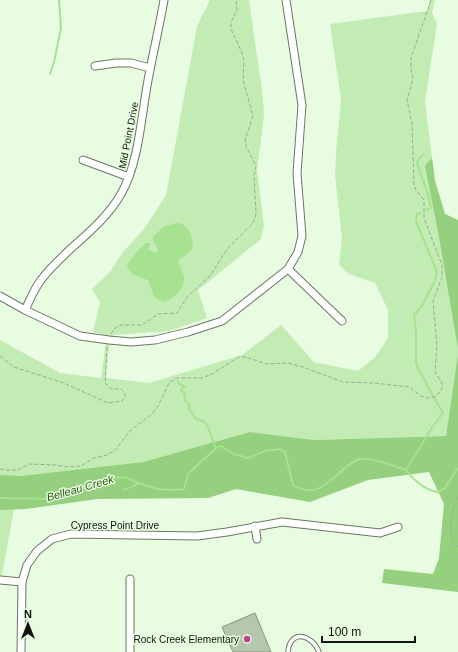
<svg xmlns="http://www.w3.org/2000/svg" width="458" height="652" viewBox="0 0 458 652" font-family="Arial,sans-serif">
<rect width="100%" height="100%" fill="#e8fce1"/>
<path fill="#c3ecb4" d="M210,0H249L262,90L264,114L260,149L257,169L264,226L261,239L198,290L207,318L169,331L113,335L109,348L106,378L149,383L242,355L281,325L314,362L358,371L375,357L388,338V310L375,283L349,274L339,265L342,238L335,175L336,153L341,100L330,24L427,11L430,0H435L432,13L437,23L425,102L435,181L445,214L458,220V353L446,436L314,440L250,432L143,462L20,476L0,586V340L60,373L101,378L107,335L93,332L100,302L92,289L110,272L122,253L144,229L166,195L197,26Z"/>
<g fill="#95d07e">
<path d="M432,158L435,181L445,214L458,220V349L439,237L425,166Z"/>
<path d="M458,353V592L382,583L384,569L433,574L439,558L444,504L429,472L368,480L310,502L236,489L208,498L97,499L26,509L0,510V475L20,476L143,462L250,432L314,440L446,436Z"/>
</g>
<path fill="#a6e28f" d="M178,223C188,224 195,239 192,249C189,255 181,256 178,262C179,267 183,271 184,277C186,287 173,300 164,302L154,297L149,281C140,276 130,276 127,265L138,250L146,243H151L148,249L155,253L158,251C158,246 152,242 153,236L165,226Z"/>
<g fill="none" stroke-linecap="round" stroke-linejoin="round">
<g stroke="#a6e28f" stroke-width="2">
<path d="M50,74L54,62L61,28L59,0"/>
<path d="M423,154L417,162C421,178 429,192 431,208L427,210"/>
<path d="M178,382L179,384L184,386L185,387L182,388L181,390L184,393L185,401L189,404V410L191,411L196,419L203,421L207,425L216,448"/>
<path d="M406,470L433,426L443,413L431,392L416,364V333L414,315L421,307L435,281L437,272L416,221L417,214L421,213"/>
<path d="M124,490C129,487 134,487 138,483"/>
<path d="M0,498L49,499L108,478L125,477L138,483L157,489L172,490L184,489L188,474L216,448L221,446L234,454L248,458L265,451L280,449L285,452L293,485C322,503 335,470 357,460C368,455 395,467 406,470C413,480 425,490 437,492L445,488L458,468"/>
</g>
</g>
<path fill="#b5c8ae" stroke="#85977f" d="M255,613L271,652H233L222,627Z"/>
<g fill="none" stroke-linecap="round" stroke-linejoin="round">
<g stroke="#687961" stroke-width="5.5">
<path id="service" d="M288,652C290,629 312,634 319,652"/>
</g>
<g stroke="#687961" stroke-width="9">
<g id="minor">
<path d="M95,66L116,63H131L150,68"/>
<path d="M83,160L129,177"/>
<path d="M288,269L342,321"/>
<path d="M0,296L25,310L80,336L109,340L131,342L155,340L188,332L222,321L288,269L298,252L302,236L297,173L302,105L286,0"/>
<path d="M25,310C30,300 34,289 41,280C64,249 101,229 121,194C138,165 141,120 147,86C152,57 159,29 164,0"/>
<path d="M255,526L257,539"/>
<path d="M130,579V652"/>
<path d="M0,580L22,582"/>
<path d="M21,652L22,582L27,565L37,551L52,539L71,534L197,536L227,532L282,522L380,533L398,527"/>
</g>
</g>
<g stroke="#9baa95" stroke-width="1" stroke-dasharray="4 2" stroke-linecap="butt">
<path d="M111,334L114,329L121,325H142L158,314L177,313L187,297L209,277L228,248L252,224L255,219L256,212L254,176L256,166L246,146L245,140L253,116L243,80L244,62L242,53L231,29V22L237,10L236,0"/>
<path d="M0,356L14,367L64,383L108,403L122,401L125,398V393L121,389H111L105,383L107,346"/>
<path d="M0,469L6,470H18L29,464L55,465L67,467L81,466L94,458L107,455L115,450L130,431L152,414L158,406L169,383L177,378H202L212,374L239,357H245L267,364L288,363L303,367L343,382L374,383L409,387L421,396L427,398L434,397L439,393L442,388V383L435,372L437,346L433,301L442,277V265L424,218V200L416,190L414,184L412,124L407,100L413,79L411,69V58L431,0"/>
<path d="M457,497C453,511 445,535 458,547"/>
</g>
<use href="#service" stroke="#fff" stroke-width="3.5"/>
<use href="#minor" stroke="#fff" stroke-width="7"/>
</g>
<circle fill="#c0418d" stroke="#e8fce1" stroke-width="1.5" cx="247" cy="639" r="4"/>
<g text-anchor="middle" stroke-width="3" stroke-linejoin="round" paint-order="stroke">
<g font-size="10" fill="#10160d" stroke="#e8fce1">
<text transform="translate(128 135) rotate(-79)" y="4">Mid Point Drive</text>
<text x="115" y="529">Cypress Point Drive</text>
</g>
<g font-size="10" fill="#10160d" stroke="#e8fce1" text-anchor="end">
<text x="239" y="643">Rock Creek Elementary</text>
</g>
<g font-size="11" font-style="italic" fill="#285d07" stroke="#e8fce1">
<text transform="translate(80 488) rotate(-16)" y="4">Belleau Creek</text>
</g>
</g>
<g transform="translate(28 624)" stroke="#e8fce1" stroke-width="3" paint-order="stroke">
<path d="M0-3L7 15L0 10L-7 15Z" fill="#10160d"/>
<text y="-6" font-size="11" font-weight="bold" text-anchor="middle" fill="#10160d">N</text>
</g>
<path d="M322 636v6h93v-6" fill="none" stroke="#10160d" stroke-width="2"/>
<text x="328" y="636" font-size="12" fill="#10160d" stroke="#e8fce1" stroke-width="3" paint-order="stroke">100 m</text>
</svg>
